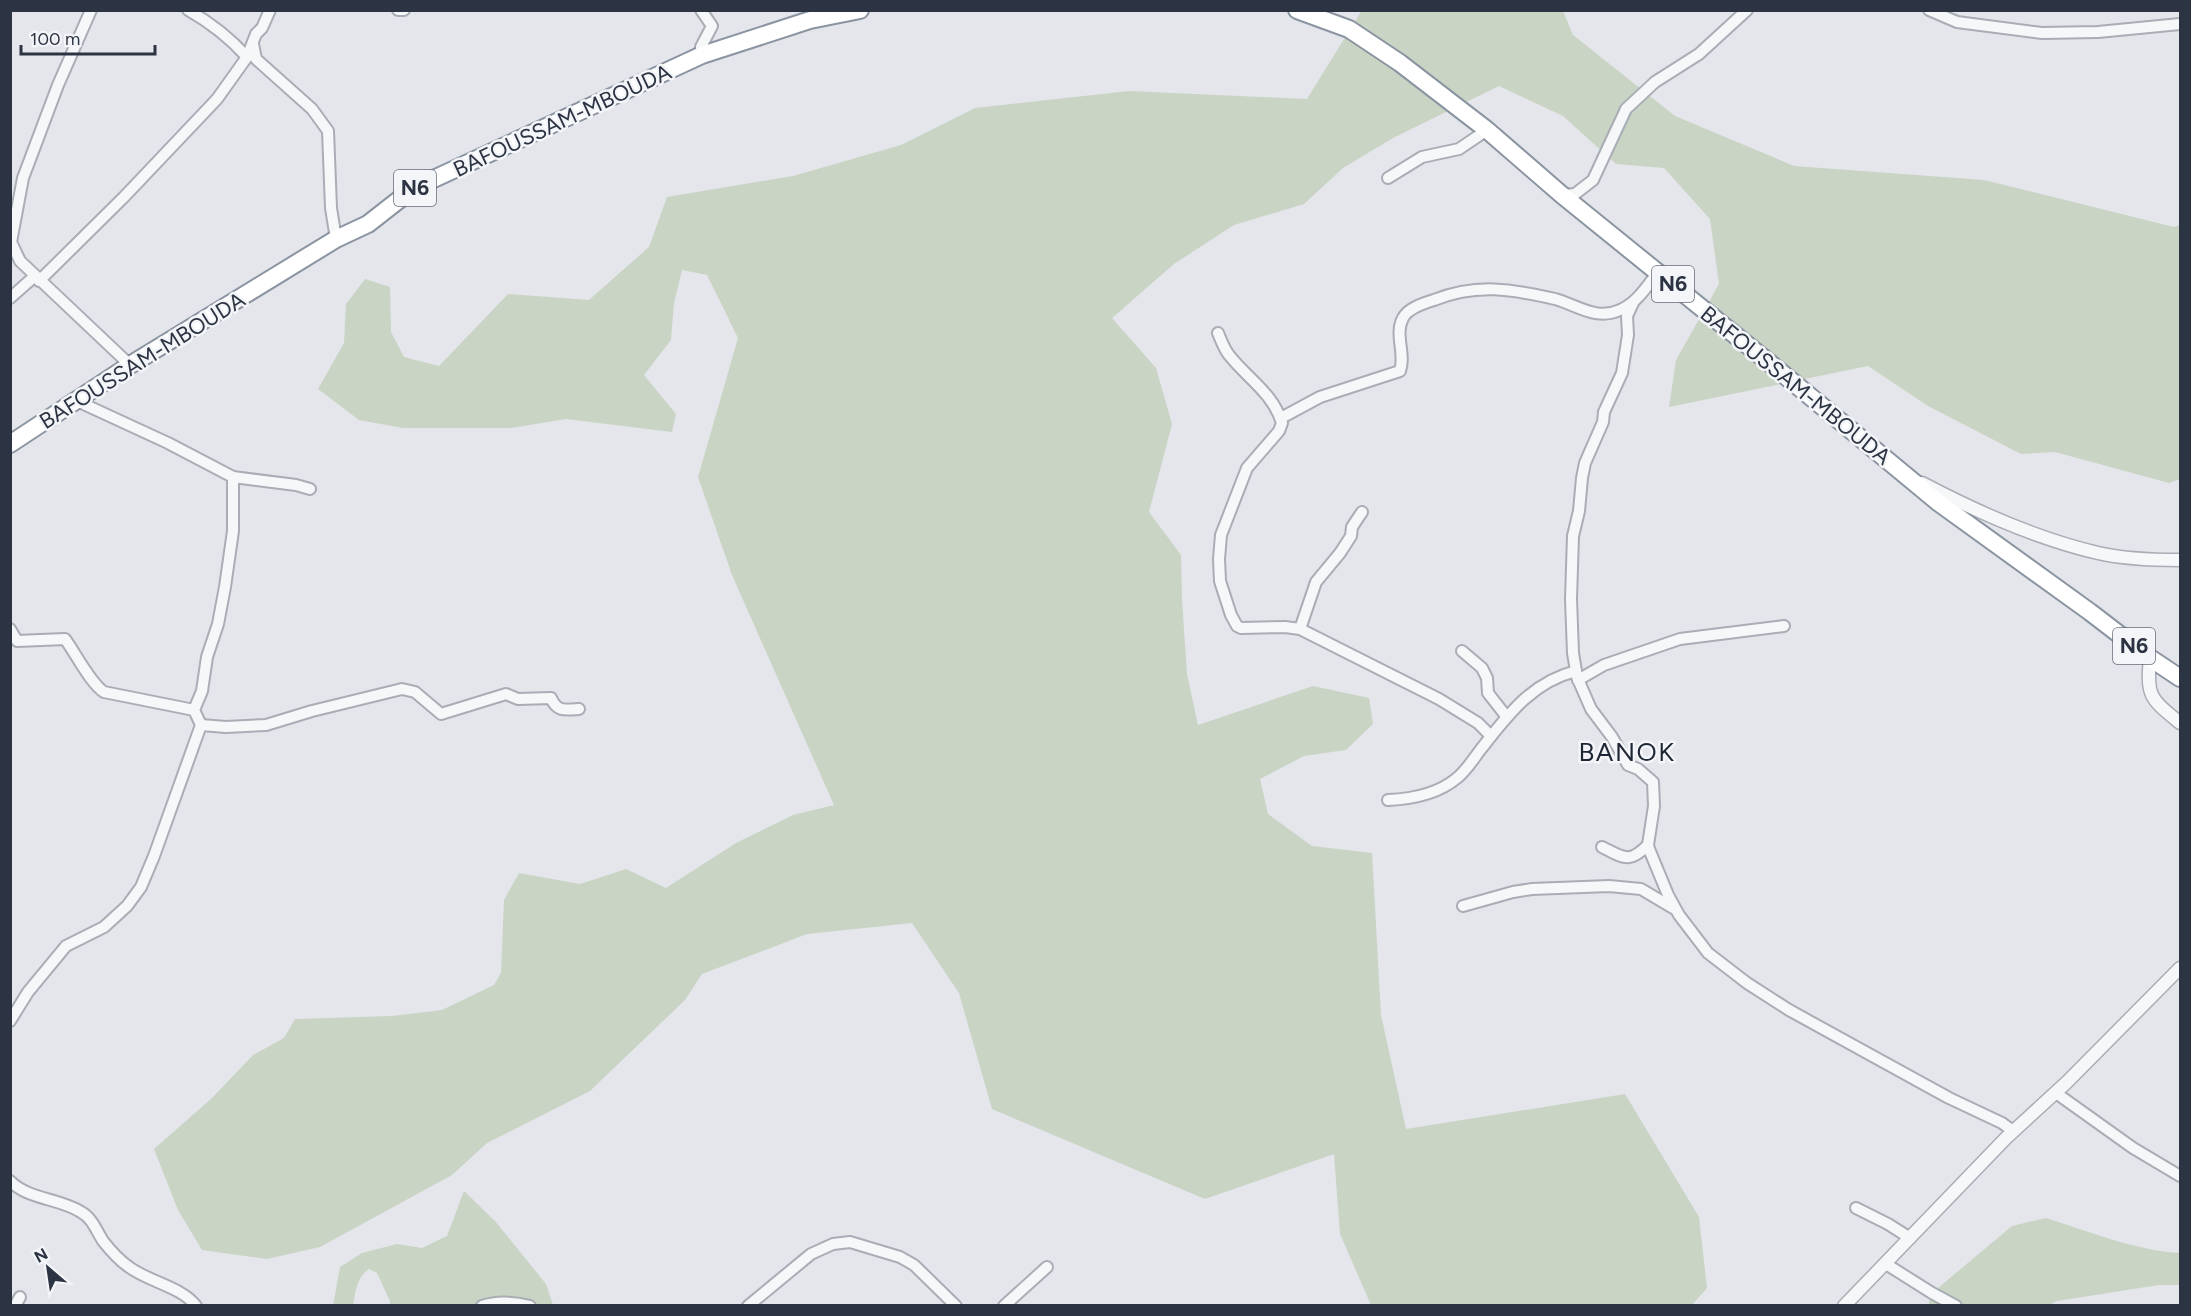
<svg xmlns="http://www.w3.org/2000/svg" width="2191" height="1316" viewBox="0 0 2191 1316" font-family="Figtree,sans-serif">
<rect width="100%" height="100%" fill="#e4e6eb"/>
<g fill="#c9d4c5">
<path d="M1362,10L1563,11L1573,35L1675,116L1794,166L1984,180L2174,227L2180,225V479L2169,483L2055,452L2021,454L1928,406L1868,366L1669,407L1676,360L1719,284L1710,219L1664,168L1616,164L1563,116L1499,86L1393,138L1343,168L1304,204L1234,225L1174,264L1112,318L1156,368L1172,424L1149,512L1181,555L1182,600L1187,674L1198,725L1313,686L1369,698L1373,724L1346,750L1304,756L1260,779L1268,814L1312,846L1372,853L1381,1015L1406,1129L1625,1094L1699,1217L1707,1288L1692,1305H1371L1340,1234L1334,1154L1205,1199L992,1109L959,993L912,923L807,934L702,974L685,1000L590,1091L487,1143L452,1175L320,1247L267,1259L202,1250L178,1210L154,1149L212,1098L253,1055L284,1038L295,1019L392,1016L442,1010L494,985L501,973L504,900L519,873L580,884L626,869L666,888L736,843L793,815L834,805L732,575L698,477L738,338L707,275L682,270L674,303L671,340L644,375L676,414L672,432L566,419L511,428H403L359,420L318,389L344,343L346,304L365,279L390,287L391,332L404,357L439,366L508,294L589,300L649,247L667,197L793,176L901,145L975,108L1129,91L1307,99Z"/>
<path d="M464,1191L495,1221L546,1284L553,1305H390V1301L377,1273L369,1269C356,1278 356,1291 353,1305L333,1306L340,1267L362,1253L397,1244L422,1248L447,1236Z"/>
<path d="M2046,1218C2088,1231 2137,1251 2180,1253V1285H2159L2057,1301L2049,1305L1928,1306L1932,1293L2012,1226Z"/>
</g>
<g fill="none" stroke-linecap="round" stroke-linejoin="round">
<g stroke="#a9adb5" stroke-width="14">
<g id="minor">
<path d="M91,10L58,85L23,178L11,242L20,261L130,365"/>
<path d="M188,10C211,23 229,37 247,57"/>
<path d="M398,10H404"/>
<path d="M701,10L712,26L701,47L702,55"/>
<path d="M1929,10L1957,22L2042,33L2098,32L2180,24"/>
<path d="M253,44L256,59L312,109L328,131L331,208L336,239"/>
<path d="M1388,178L1422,157L1459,149L1487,130"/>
<path d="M1562,195L1575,194L1593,180L1626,109L1655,82L1699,54L1747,10"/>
<path d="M39,281L124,197L217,99L247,57L256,34L262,28L270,10"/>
<path d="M10,298L35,276"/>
<path d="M1633,303L1627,316L1628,335L1622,373L1604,412L1603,422L1585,463L1582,478L1579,511L1573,536L1571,599L1573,653L1577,677L1591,709L1612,737L1628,765L1638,769L1653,782L1654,806L1648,845L1649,849L1668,895L1679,915L1708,953L1747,983L1789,1010L1949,1098L2002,1123L2013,1131"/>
<path d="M1218,333C1221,340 1224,349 1229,355C1247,378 1273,393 1282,423L1279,431L1247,468L1221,535L1219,559L1220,581L1231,615L1237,626L1241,628L1285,627L1300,629L1439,699L1478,723L1491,736"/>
<path d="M77,401L168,443L233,477L296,485L310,489"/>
<path d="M1281,418L1320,397L1400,371C1406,354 1394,334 1403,318C1408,308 1424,303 1434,300C1477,283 1511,289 1555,299C1577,305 1596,321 1620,310C1637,303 1647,286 1658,272"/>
<path d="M10,629L17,641L65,639C76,654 91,684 104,692L194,710"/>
<path d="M1300,629L1316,582L1340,553L1351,536L1352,527L1362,512"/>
<path d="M1462,651L1482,668L1487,678L1488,693L1506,716"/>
<path d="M1578,680L1604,665L1680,639L1784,626"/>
<path d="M201,725L226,727L266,725L312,711L402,689L415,692L441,714L506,694L518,699L551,698C557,712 565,710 579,709"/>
<path d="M1388,800C1412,799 1438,794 1457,778C1467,770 1474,758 1481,749C1508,715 1532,682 1576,671"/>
<path d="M1602,847C1624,858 1629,864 1648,845"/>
<path d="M1463,906L1513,892L1532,889L1609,886L1641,889L1673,908"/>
<path d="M10,1021L28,992L66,946L104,927L127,906L141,887L154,856L201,725L194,710L202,691L207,657L218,624L225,587L233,531V477"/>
<path d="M2056,1093L2133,1148L2180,1176"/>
<path d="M10,1181C29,1200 59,1198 81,1212C92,1218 96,1230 103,1241C110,1250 119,1260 129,1267C149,1282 182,1287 196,1306"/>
<path d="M1856,1208L1888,1224L1910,1238"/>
<path d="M1886,1264L1932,1293L1956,1306"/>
<path d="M15,1306L20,1297"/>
<path d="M482,1306C497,1301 514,1302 530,1306"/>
<path d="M748,1306L811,1254L833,1244L850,1242L900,1257L914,1265L956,1306"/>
<path d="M1004,1306L1047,1267"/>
</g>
</g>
<g stroke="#a9adb5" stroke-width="15">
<g id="tertiary">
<path d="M1922,483C1977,512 2037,539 2098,553C2124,559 2153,560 2180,560"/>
<path d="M2150,658C2146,697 2151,699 2180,723"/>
<path d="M1844,1306L2006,1138L2067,1082L2180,968"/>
</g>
</g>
<g stroke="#8b94a1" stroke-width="20">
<g id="trunk">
<path d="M1297,10L1349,29L1400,63L1487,130L1562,195L1777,369L1939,503L2090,612L2150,658L2180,678"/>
<path d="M10,444L130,365L336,239L368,224L414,188L702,55L810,20L860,10"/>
</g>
</g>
<use href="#minor" stroke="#f6f7f9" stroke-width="10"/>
<use href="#tertiary" stroke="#f6f7f9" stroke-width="12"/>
<use href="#trunk" stroke="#fff" stroke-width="16"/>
</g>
<g text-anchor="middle" stroke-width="5" stroke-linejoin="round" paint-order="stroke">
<g fill="#f3f5f8" stroke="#686e79" stroke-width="1.5">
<rect x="394" y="170" width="42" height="36" rx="4.5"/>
<rect x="1652" y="266" width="42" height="36" rx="4.5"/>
<rect x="2113" y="628" width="42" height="36" rx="4.5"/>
</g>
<g font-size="21" font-weight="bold" fill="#2c3443">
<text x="415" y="195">N6</text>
<text x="1673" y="291">N6</text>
<text x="2134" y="653">N6</text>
</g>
<g font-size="22" fill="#2c3443" stroke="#f3f5f8">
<text transform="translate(562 120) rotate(-25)" y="8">BAFOUSSAM-MBOUDA</text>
<text transform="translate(142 360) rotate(-32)" y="8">BAFOUSSAM-MBOUDA</text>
<text transform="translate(1796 385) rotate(39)" y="8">BAFOUSSAM-MBOUDA</text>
</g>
<g font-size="26" letter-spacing="1.5" fill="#1e2534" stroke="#f3f5f8">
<text x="1627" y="761">BANOK</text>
</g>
</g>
<rect width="2191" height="1316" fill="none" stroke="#2c3443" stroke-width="24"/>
<g transform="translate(48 1268) rotate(331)" stroke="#f3f5f8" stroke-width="4.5" paint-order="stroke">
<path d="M0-4.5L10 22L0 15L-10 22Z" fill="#2c3443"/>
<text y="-9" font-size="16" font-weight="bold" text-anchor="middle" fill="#2c3443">N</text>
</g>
<path d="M21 45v9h134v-9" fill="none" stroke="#2c3443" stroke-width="3"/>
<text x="30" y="45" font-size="18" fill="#2c3443" stroke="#f3f5f8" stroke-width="4.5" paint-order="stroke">100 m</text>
</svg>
